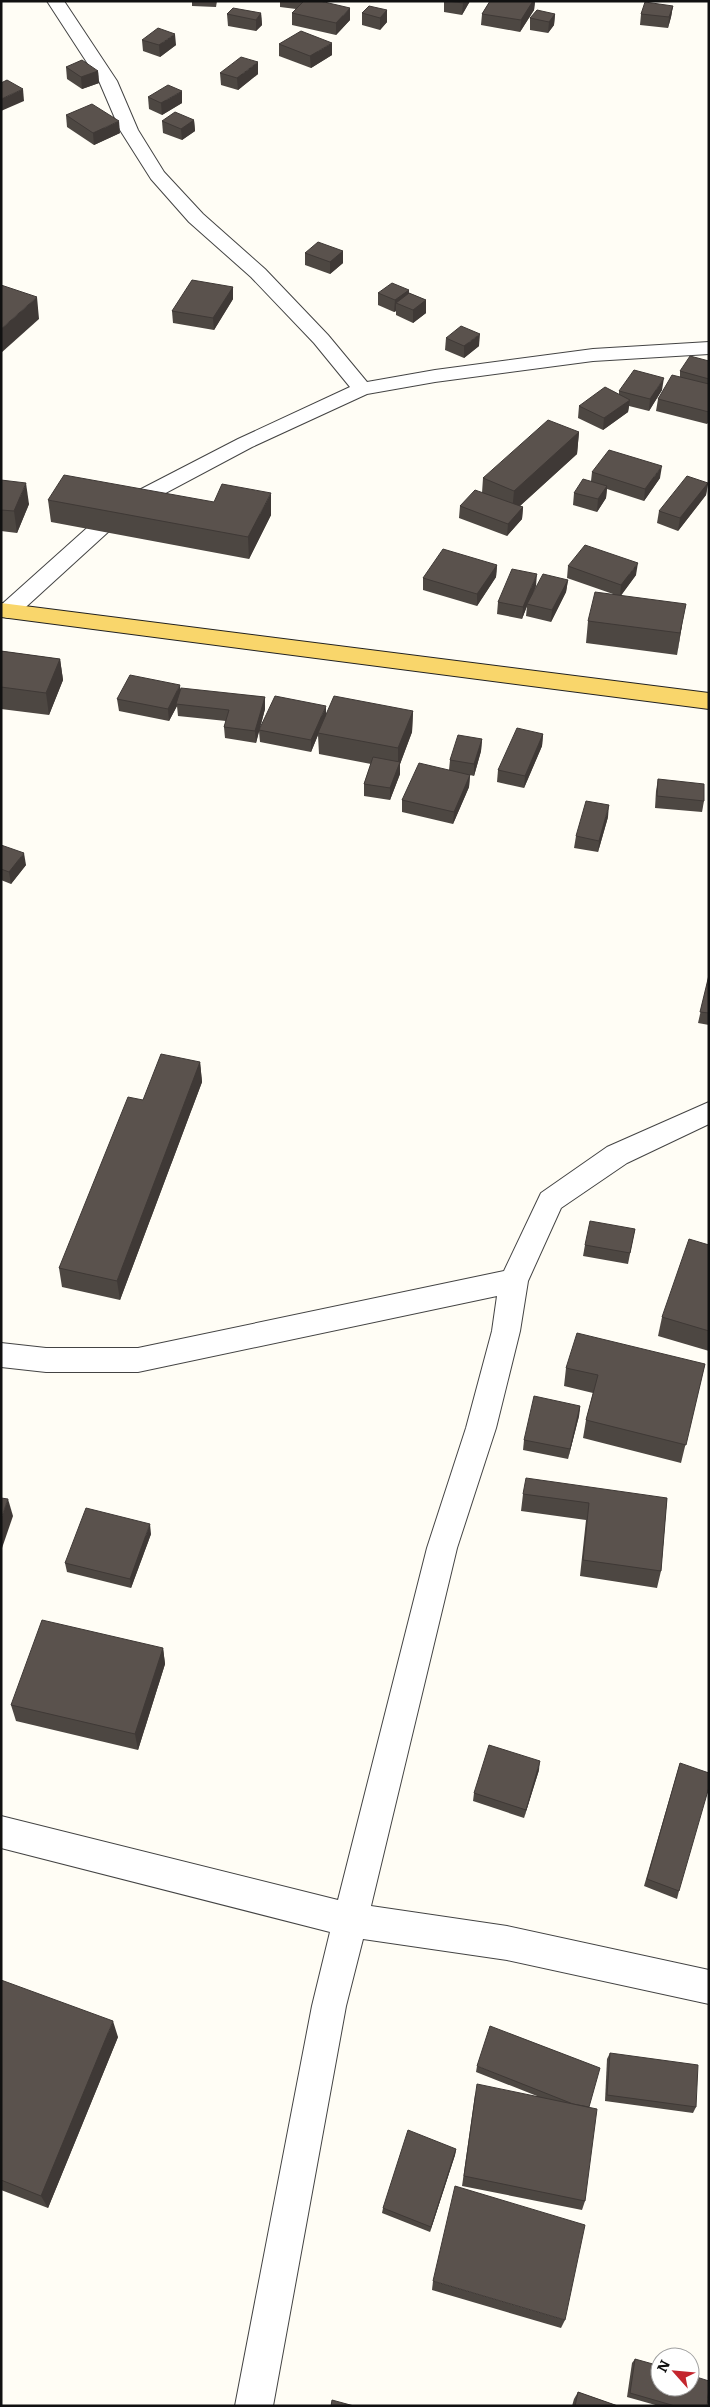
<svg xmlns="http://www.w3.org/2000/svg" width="710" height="2407" viewBox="0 0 710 2407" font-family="Literata,serif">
<rect width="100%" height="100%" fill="#fffdf5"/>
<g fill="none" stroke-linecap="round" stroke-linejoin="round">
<g stroke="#444" stroke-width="2">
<g id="street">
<path d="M47,1H64L117,81L138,130L164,172L203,214L265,269L328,335L367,382L435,370L593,349L709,342V354L593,361L435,382L367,394L252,447L130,512L16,616L8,618L1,616V605L116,502L238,439L350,387L314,343L251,277L189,222L151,179L120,130L99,81Z"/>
<path d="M709,1102V1124L627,1163L561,1208L528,1281L520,1331L496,1428L457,1548L371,1906L507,1926L709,1970V2004L507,1960L363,1939L346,2006L273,2406H235L312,2006L330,1932L1,1848V1816L338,1900L427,1548L466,1428L492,1331L497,1296L138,1372H46L1,1367V1343L46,1348H138L504,1271L541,1193L607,1147Z"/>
</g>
</g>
<g stroke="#222" stroke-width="2">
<path id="primary" d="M1,603L709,693V709L1,617Z"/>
</g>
<use href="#street" fill="#fff" fill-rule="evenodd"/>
<use href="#primary" fill="#f9d66b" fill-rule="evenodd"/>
</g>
<g fill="#4d4742">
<path d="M192,1H217L216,7L192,6Z"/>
<path d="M280,1H320L350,20L336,35L292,25V13L296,9L280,7Z"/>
<path d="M444,1H470L462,15L444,12Z"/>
<path d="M490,1H535L534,10L520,32L481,25L482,14Z"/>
<path d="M673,6L671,17L668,28L640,25L641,14Z"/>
<path d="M387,10V22L380,30L362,25V13Z"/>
<path d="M261,13L262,25L256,31L228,26L227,14Z"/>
<path d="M555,14L554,25L548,33L530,30V18Z"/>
<path d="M142,40L176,45L160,57L143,51Z"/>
<path d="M279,44L332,55L311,68L279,56Z"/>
<path d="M66,67L98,71L99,83L82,89L67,79Z"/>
<path d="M220,73L258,74L238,90L221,85Z"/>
<path d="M148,97L182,103L162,115L149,109Z"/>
<path d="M66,115L120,133L94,145L67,127Z"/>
<path d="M194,120L195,131L182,140L163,133L162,121Z"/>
<path d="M343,251V263L330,274L305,265V253Z"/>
<path d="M233,287V299L214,330L173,323L172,311Z"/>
<path d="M409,290V293L426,300V313L413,323L396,315V311L394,312L378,305V293Z"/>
<path d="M446,338L479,346L464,358L445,350Z"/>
<path d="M709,361V422L707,424L656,411L658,399L680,377V371Z"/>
<path d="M662,390L649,411L629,406L628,412L603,430L578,418L579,406L619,395V391Z"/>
<path d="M579,432L577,454L520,506L523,507L522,519L507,536L459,518L460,506L482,493L483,478Z"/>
<path d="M592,472L660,478L644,501L607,489L606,498L597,512L573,505L574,493L591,481Z"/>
<path d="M1,480L29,504L17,533L1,531Z"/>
<path d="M708,483L706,495L678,531L657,523L659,511Z"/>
<path d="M48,500L271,515L249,559L51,522Z"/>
<path d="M497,565L496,577L477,606L423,590V578Z"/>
<path d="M568,566L636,575L621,595L682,625L677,655L586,643L588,621L613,594L567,578Z"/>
<path d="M568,580L566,592L551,622L526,616L527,606L522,619L497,614L498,602L536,586L533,593Z"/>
<path d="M1,651L60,659L63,680L49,715L1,709Z"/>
<path d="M181,690L265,697V709L260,728L326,715L413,711L412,732L400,764V774L390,800L364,796V784L371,764L319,754L318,735L311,752L260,742L259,731L256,743L225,738L224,727L226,721L178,716L177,706L169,721L119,711L117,699Z"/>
<path d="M543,734L542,746L524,788L497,782L498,770Z"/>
<path d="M482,739L481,751L474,776L470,775L469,787L453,824L402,812V800L449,770L450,760Z"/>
<path d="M658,779L704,801L702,812L655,808L656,791Z"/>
<path d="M608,817L598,852L574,848L576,836Z"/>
<path d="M1,845L26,865L11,884L1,880Z"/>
<path d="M709,975V1025L698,1023Z"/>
<path d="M200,1062L202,1082L120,1300L62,1287L59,1268L143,1100Z"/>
<path d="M635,1229L628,1264L583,1256L585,1245Z"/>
<path d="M709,1245V1351L658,1336L662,1317Z"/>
<path d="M705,1364L681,1463L583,1438L586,1420L593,1393L564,1386L566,1368Z"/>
<path d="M580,1406L579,1416L568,1459L523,1450L524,1440Z"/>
<path d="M523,1494L667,1498L661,1571L657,1588L580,1576L586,1520L521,1511Z"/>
<path d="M151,1534L131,1588L67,1572L65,1563Z"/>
<path d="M163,1648L165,1664L138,1750L16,1721L11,1705Z"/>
<path d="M680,1763L679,1891L677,1899L644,1886Z"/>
<path d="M539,1770L524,1818L473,1801L474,1793Z"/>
<path d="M1,1980L118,2037L48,2208L1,2190Z"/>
<path d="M610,2053L696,2107L693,2113L605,2101L607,2059Z"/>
<path d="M477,2066L589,2107L585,2201L582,2210L462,2186L475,2095L537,2096L476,2072Z"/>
<path d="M456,2149L455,2155L430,2232L382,2213L383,2208Z"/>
<path d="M433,2281L565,2320L561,2328L432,2290Z"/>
<path d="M635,2359L707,2406H659L627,2397L632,2363Z"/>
<path d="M578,2392L618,2406H572L574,2399Z"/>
</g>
<g fill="#3f3936">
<path d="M464,1H470L462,15L463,3Z"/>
<path d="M533,1H535L534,10L520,32L521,20Z"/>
<path d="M673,6L671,17L668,28L669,17Z"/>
<path d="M350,8V20L336,35V23Z"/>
<path d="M387,10V22L380,30V18Z"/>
<path d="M261,13L262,25L256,31V20Z"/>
<path d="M555,14L554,25L548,33L549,22Z"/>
<path d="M175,34L176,45L160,57L159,45Z"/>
<path d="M332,43V55L311,68L310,56Z"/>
<path d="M258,62V74L238,90L237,78Z"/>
<path d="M98,71L99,83L82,89L81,77Z"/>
<path d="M23,89L24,101L1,111V99Z"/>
<path d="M182,91V103L162,115L161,103Z"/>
<path d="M194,120L195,131L182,140L181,129Z"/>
<path d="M119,121L120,133L94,145L93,133Z"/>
<path d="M343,251V263L330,274V262Z"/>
<path d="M233,287V299L214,330L213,318Z"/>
<path d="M409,290L408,302L396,303V311L394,312L395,300Z"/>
<path d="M37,297L39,319L1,353V329Z"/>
<path d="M426,300V313L413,323V310Z"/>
<path d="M480,334L479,346L464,358V346Z"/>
<path d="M664,378L662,390L649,411L650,399Z"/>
<path d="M630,400L628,412L603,430L604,418Z"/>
<path d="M579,432L577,454L512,513L514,491Z"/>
<path d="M662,466L660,478L644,501L645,489Z"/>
<path d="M26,483L29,504L17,533L14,511Z"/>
<path d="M708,483L706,495L678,531L680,518Z"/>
<path d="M607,486L606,498L597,512L598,499Z"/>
<path d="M271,493V515L249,559L248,537Z"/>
<path d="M523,507L522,519L507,536L508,524Z"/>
<path d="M638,563L636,575L620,597L621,585Z"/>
<path d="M497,565L496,577L477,606V594Z"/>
<path d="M537,574L536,586L528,604H527V606L522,619L523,607Z"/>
<path d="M568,580L566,592L551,622L552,610Z"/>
<path d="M686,604L682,625L677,655L680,633Z"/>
<path d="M60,659L63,680L49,715L46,693Z"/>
<path d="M180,685L181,697L176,704L177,706L169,721L168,709Z"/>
<path d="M265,697V709L256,743L255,731Z"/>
<path d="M326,706V718L318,733V735L311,752V740Z"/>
<path d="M413,711L412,732L400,764V774L390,800V788L398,767V748Z"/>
<path d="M543,734L542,746L524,788L525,776Z"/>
<path d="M482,739L481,751L474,776V764Z"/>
<path d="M470,775L469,787L453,824L454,812Z"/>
<path d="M609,805L608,817L598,852L599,841Z"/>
<path d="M24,853L26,865L11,884L9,872Z"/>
<path d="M200,1062L202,1082L120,1300L117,1281Z"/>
<path d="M580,1406L579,1416L568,1459L570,1449Z"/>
<path d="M8,1499L13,1516L1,1551V1519Z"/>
<path d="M150,1524L151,1534L131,1588L130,1579Z"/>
<path d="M163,1648L165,1664L138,1750L135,1734Z"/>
<path d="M540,1761L539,1770L524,1818L526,1810Z"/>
<path d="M113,2021L118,2037L48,2208L41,2196Z"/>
<path d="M456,2149L455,2155L430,2232L431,2227Z"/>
</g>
<g fill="#5a524d" stroke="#3f3936">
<path d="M304,1H320L350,8L336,23L292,13Z"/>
<path d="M448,1H464L463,3Z"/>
<path d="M490,1H533L521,20L482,14Z"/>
<path d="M645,2L673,6L669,17L641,14Z"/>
<path d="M369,6L387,10L380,18L362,13Z"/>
<path d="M233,8L261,13L256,20L227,14Z"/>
<path d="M537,10L555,14L549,22L530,18Z"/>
<path d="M158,28L175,34L159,45L142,40Z"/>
<path d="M301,31L332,43L310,56L279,44Z"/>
<path d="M241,57L258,62L237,78L220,73Z"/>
<path d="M82,60L98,71L81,77L66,67Z"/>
<path d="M7,80L23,89L1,99V83Z"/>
<path d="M168,85L182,91L161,103L148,97Z"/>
<path d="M92,104L119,121L93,133L66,115Z"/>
<path d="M175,112L194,120L181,129L162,121Z"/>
<path d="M318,242L343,251L330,262L305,253Z"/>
<path d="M192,280L233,287L213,318L172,311Z"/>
<path d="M392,283L409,290L395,300L378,293Z"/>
<path d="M1,285L37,297L1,329Z"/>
<path d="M409,293L426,300L413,310L396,303Z"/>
<path d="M461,326L480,334L464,346L446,338Z"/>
<path d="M690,356L709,361V379L680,371Z"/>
<path d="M634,370L664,378L650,399L619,391Z"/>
<path d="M672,375L709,384V412L658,399Z"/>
<path d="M605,387L630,400L604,418L579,406Z"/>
<path d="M548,420L579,432L514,491L483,478Z"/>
<path d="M609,450L662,466L645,489L592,472Z"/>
<path d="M64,475L214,502L222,484L271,493L248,537L48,500Z"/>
<path d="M687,476L708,483L680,518L659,511Z"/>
<path d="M583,479L607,486L598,499L574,493Z"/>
<path d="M1,480L26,483L14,511L1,510Z"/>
<path d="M475,490L523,507L508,524L460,506Z"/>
<path d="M585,545L638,563L621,585L568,566Z"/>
<path d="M443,549L497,565L477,594L423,578Z"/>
<path d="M512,569L537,574L523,607L498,602Z"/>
<path d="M543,574L568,580L552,610L527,604Z"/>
<path d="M595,592L686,604L680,633L588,621Z"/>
<path d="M1,651L60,659L46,693L1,687Z"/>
<path d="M130,675L180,685L168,709L117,699Z"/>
<path d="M181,688L265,697L255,731L224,727L229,710L176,704Z"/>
<path d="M275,696L326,706L311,740L259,730Z"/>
<path d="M334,696L413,711L398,748L318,733Z"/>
<path d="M517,728L543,734L525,776L498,770Z"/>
<path d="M458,735L482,739L474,764L450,760Z"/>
<path d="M373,757L400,762L390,788L364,784Z"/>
<path d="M419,763L470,775L454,812L402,800Z"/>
<path d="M658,779L704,784V801L657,796Z"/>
<path d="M586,801L609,805L599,841L576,836Z"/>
<path d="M1,845L24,853L9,872L1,869Z"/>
<path d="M709,975V1013L700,1012Z"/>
<path d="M161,1054L200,1062L117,1281L59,1268L128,1097L143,1100Z"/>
<path d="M590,1221L635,1229L630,1253L585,1245Z"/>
<path d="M689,1239L709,1245V1331L662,1317Z"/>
<path d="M577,1333L705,1364L686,1445L586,1420L598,1375L566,1368Z"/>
<path d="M534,1396L580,1406L570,1449L524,1440Z"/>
<path d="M526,1478L667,1498L661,1571L583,1560L589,1503L523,1494Z"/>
<path d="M1,1498L8,1499L1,1519Z"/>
<path d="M86,1508L150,1524L130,1579L65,1563Z"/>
<path d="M42,1620L163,1648L135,1734L11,1705Z"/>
<path d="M489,1745L540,1761L526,1810L474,1793Z"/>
<path d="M680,1763L709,1773V1787L679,1891L647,1879Z"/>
<path d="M1,1980L113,2021L41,2196L1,2180Z"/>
<path d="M490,2026L600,2068L589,2107L573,2104L477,2066Z"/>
<path d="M610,2053L698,2065L696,2107L607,2095Z"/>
<path d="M477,2084L597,2109L585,2201L464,2176Z"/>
<path d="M408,2130L456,2149L431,2227L383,2208Z"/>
<path d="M455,2186L585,2225L565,2320L433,2281Z"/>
<path d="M635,2359L660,2366V2387H690V2375L709,2381V2389L707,2406H675L630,2393Z"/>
<path d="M578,2392L618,2406H575Z"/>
<path d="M332,2400L354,2406H331Z"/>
</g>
<rect width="710" height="2407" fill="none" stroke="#111111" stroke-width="5"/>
<g transform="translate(675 2372) rotate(297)"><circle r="24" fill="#ffffff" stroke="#a0a0a0"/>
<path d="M0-4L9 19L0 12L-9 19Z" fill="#c4262e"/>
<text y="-8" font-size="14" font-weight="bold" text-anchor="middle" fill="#111111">N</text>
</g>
</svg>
